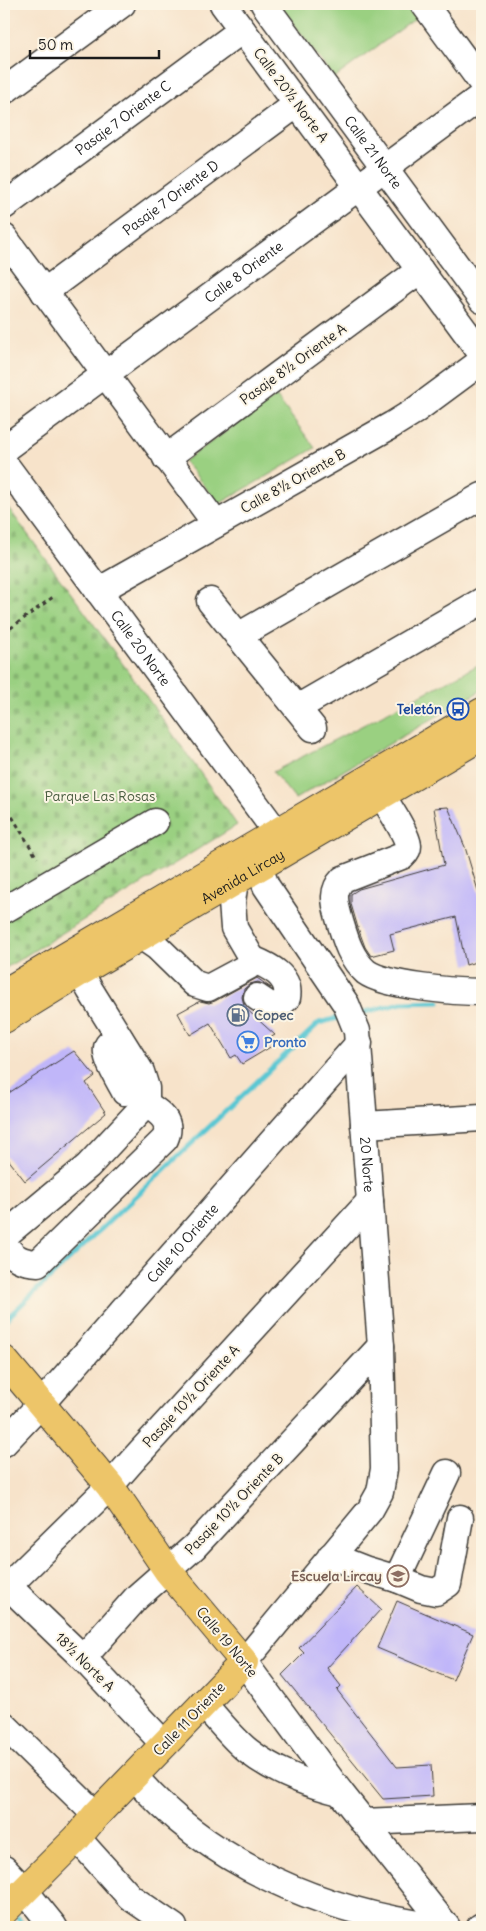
<svg xmlns="http://www.w3.org/2000/svg" width="486" height="1931" viewBox="0 0 486 1931" font-family="Delius,sans-serif">
<defs>
<pattern id="cemetery-stones" width="16" height="16" patternUnits="userSpaceOnUse" patternTransform="scale(1.25)"><rect width="16" height="16" fill="#9ad081"/><path d="M2 7V4a2 2 0 0 1 4 0v3zM10 15v-3a2 2 0 0 1 4 0v3z" fill="#84b26f"/></pattern>
</defs>
<rect width="100%" height="100%" fill="#fcf5e5"/>
<filter id="ink" filterUnits="userSpaceOnUse"><feTurbulence type="fractalNoise" baseFrequency=".02" numOctaves="2"/><feDisplacementMap in="SourceGraphic" scale="10" xChannelSelector="R" yChannelSelector="G"/><feConvolveMatrix kernelMatrix="1 2 1 2 8 2 1 2 1" color-interpolation-filters="sRGB"/></filter>
<filter id="wash" filterUnits="userSpaceOnUse"><feTurbulence type="fractalNoise" baseFrequency=".0096" numOctaves="4" result="noise"/><feDisplacementMap in="SourceGraphic" scale="20" xChannelSelector="R" yChannelSelector="G"/><feGaussianBlur stdDeviation="1.12" result="paint"/><feColorMatrix in="noise" values="0 0 0 0 0 0 0 0 0 0 0 0 0 0 0 0 0 1.4 0 .05"/><feComposite in="paint" operator="in"/></filter>
<g filter="url(#wash)">
<rect width="100%" height="100%" fill="#f7e3ca"/>
<g fill="#9ad081" stroke="#5b764e">
<path d="M279,4H410L419,16L334,78Z"/>
<path d="M276,396L315,448L219,504L184,461Z"/>
<path d="M482,663V690L295,799L273,772Z"/>
</g>
<path fill="url(#cemetery-stones)" stroke="#5b764e" d="M4,502L136,682L237,825L4,969Z"/>
<g fill="none" stroke-linecap="round" stroke-linejoin="round">
<g stroke="#5ac7d3" stroke-width="5">
<path d="M361,1013L402,1003L439,1002"/>
<path d="M4,1321L319,1023L342,1017"/>
<path d="M18,1918L26,1927"/>
</g>
</g>
<g id="blocks">
<g fill="#c0b6f9">
<path d="M448,807L465,847L482,904V960L466,965L456,917L390,934L394,950L371,956L365,947L358,928L351,904V894L359,889L444,865L434,808Z"/>
<path d="M257,978L271,988L258,982L250,984L244,989L242,997L244,1005L243,1006L275,1035L268,1039L272,1046L242,1064L236,1055L231,1058L210,1023L190,1035L178,1013L200,1001L209,1003L215,1001Z"/>
<path d="M74,1051L95,1076L86,1083L106,1113L25,1181L4,1154V1096Z"/>
<path d="M357,1587L381,1609L327,1668L341,1686L337,1690L397,1767L431,1765L433,1796L383,1799L282,1675L304,1653L299,1648Z"/>
<path d="M397,1601L473,1634L453,1680L377,1648Z"/>
</g>
</g>
</g>
<g filter="url(#ink)">
<use href="#blocks" fill-opacity="0" stroke="#3d3a36" stroke-width="1"/>
<g fill="none" stroke-linecap="round" stroke-linejoin="round">
<g stroke="#3d3a36" stroke-width="29">
<g id="minor">
<path d="M223,4L482,354"/>
<path id="s1" d="M264,4L482,300"/>
<path d="M424,4L482,83"/>
<path d="M4,91L122,4"/>
<path id="s2" d="M4,206L242,30"/>
<path d="M4,237L216,524"/>
<path id="s3" d="M44,292L297,104"/>
<path id="s4" d="M4,449L482,96"/>
<path d="M166,458L420,270"/>
<path id="s5" d="M4,463L277,833"/>
<path d="M98,591L392,425L413,412L482,361"/>
<path d="M210,601L313,728"/>
<path d="M238,636L482,496"/>
<path d="M297,708L482,601"/>
<path d="M381,795C388,805 408,836 408,846C408,851 405,853 402,856L343,879C331,891 335,903 339,918C345,938 350,958 366,972C385,986 457,992 482,992"/>
<path id="s6" d="M259,867L266,886L346,1004L357,1031L381,1346L384,1469L380,1492L370,1510L244,1662L340,1792L447,1927"/>
<path d="M4,910L155,822"/>
<path d="M141,936L157,947L195,984L208,988L249,966L252,959L234,928L232,902L235,881"/>
<path d="M252,959C269,966 291,976 287,998C274,1011 271,1006 257,997"/>
<path d="M120,1039C117,1040 112,1042 109,1044C100,1053 121,1083 125,1092"/>
<path d="M364,1125L482,1118"/>
<path d="M4,1236L88,1166L146,1104"/>
<path d="M4,1245C15,1258 20,1262 38,1263L165,1139C173,1121 160,1113 146,1104V1088L141,1072L90,990L80,972"/>
<path id="s7" d="M4,1443L41,1404L359,1043"/>
<path d="M331,1556L367,1570L397,1579L447,1473"/>
<path d="M397,1579L421,1589L436,1592L448,1584L460,1518"/>
<path d="M4,1582L83,1658L164,1744"/>
<path d="M8,1586L110,1486L132,1461L370,1201"/>
<path d="M83,1658L137,1597L194,1547L381,1346"/>
<path d="M203,1703C218,1720 231,1737 248,1751C275,1772 307,1784 340,1792"/>
<path d="M4,1725L96,1815"/>
<path d="M134,1776C210,1865 324,1912 439,1927"/>
<path d="M363,1822L482,1817"/>
<path d="M77,1838L130,1897L174,1927"/>
<path d="M4,1869L24,1890L54,1927"/>
<path d="M480,1927H482"/>
</g>
</g>
<g stroke="#3d3a36" stroke-width="30">
<g id="major">
<path d="M4,993L482,712"/>
<path id="s8" d="M4,1019L80,972L482,736"/>
<path d="M4,1360L110,1486L168,1571L244,1662L96,1815L77,1838L4,1911"/>
</g>
</g>
<g stroke="#3d3a36" stroke-width="3" stroke-dasharray="4 4" stroke-linecap="butt">
<path d="M4,633L53,597"/>
<path d="M4,803L37,858"/>
</g>
<use href="#minor" stroke="#fff" stroke-width="26"/>
<use href="#major" stroke="#edc569" stroke-width="28"/>
</g>
</g>
<defs>
<g id="bus-ring" transform="scale(1.125)"><circle r="9.5" fill="#fcf5e5" stroke="#1a4fb4" stroke-width="1.5"/><path d="M-5-6H5V4H4V6H2V4H-2V6H-4V4H-5ZM-3.5-4V0h7V-4ZM-3.5 1.2v1.5H-2V1.2ZM2 1.2v1.5H3.5V1.2Z" fill="#1a4fb4"/></g>
<g id="fuel-ring" transform="scale(1.125)"><circle r="9.5" fill="#fcf5e5" stroke="#5c6f8a" stroke-width="1.5"/><path d="M-5.5-6h7V0h2V4h1.3V-2.5L3-4.5l.8-.8L6-3V5H2.5V1h-1V6h-7ZM-4.2-4.7v3.2H.2V-4.7Z" fill="#5c6f8a"/></g>
<g id="supermarket-ring" transform="scale(1.125)"><circle r="9.5" fill="#fcf5e5" stroke="#3f7fe0" stroke-width="1.5"/><path d="M-6-5.5h2.5l.6 2H6L4.5 2H-2.5L-4.4-4H-6ZM-1.5 3.2a1.3 1.3 0 1 0 .1 0ZM3 3.2a1.3 1.3 0 1 0 .1 0Z" fill="#3f7fe0"/></g>
<g id="school-ring" transform="scale(1.125)"><circle r="9.5" fill="#fcf5e5" stroke="#8d6e63" stroke-width="1.5"/><path d="M0-5L7-2L0 1L-7-2ZM-4 1L0 2.5L4 1V4Q0 6-4 4Z" fill="#8d6e63"/></g>
</defs>
<g fill-rule="evenodd">
<use href="#bus-ring" x="458" y="709"/>
<use href="#fuel-ring" x="238" y="1015"/>
<use href="#supermarket-ring" x="248" y="1042"/>
<use href="#school-ring" x="398" y="1576"/>
</g>
<g text-anchor="middle" stroke-width="4" stroke-linejoin="round" paint-order="stroke">
<g font-size="14" fill="#1c1c1c" stroke="#fcf5e5">
<text transform="translate(291 95) rotate(53)" y="5">Calle 20½ Norte A</text>
<text dy="5" stroke="none"><textPath href="#s2" startOffset="148">Pasaje 7 Oriente C</textPath></text>
<text dy="5" stroke="none"><textPath href="#s1" startOffset="184">Calle 21 Norte</textPath></text>
<text dy="5" stroke="none"><textPath href="#s3" startOffset="158">Pasaje 7 Oriente D</textPath></text>
<text dy="5" stroke="none"><textPath href="#s4" startOffset="298">Calle 8 Oriente</textPath></text>
<text transform="translate(293 364) rotate(-36)" y="5">Pasaje 8½ Oriente A</text>
<text transform="translate(293 481) rotate(-29)" y="5">Calle 8½ Oriente B</text>
<text dy="5" stroke="none"><textPath href="#s5" startOffset="230">Calle 20 Norte</textPath></text>
<text dy="5" stroke="none"><textPath href="#s8" startOffset="278">Avenida Lircay</textPath></text>
<text dy="5" stroke="none"><textPath href="#s6" startOffset="326">20 Norte</textPath></text>
<text dy="5" stroke="none"><textPath href="#s7" startOffset="268">Calle 10 Oriente</textPath></text>
<text transform="translate(191 1396) rotate(-47)" y="5">Pasaje 10½ Oriente A</text>
<text transform="translate(234 1504) rotate(-46)" y="5">Pasaje 10½ Oriente B</text>
<text transform="translate(227 1642) rotate(50)" y="5">Calle 19 Norte</text>
<text transform="translate(85 1662) rotate(45)" y="5">18½ Norte A</text>
<text transform="translate(189 1719) rotate(-46)" y="5">Calle 11 Oriente</text>
</g>
<g font-size="14" font-weight="bold" fill="#164399" stroke="#fcf5e5" text-anchor="end">
<text x="442" y="714">Teletón</text>
</g>
<g font-size="14" fill="#485b3f" stroke="#fcf5e5">
<text x="100" y="801">Parque Las Rosas</text>
</g>
<g font-size="14" font-weight="bold" fill="#4e5e75" stroke="#fcf5e5" text-anchor="start">
<text x="254" y="1020">Copec</text>
</g>
<g font-size="14" font-weight="bold" fill="#366cbe" stroke="#fcf5e5" text-anchor="start">
<text x="264" y="1047">Pronto</text>
</g>
<g font-size="14" font-weight="bold" fill="#785e54" stroke="#fcf5e5" text-anchor="end">
<text x="382" y="1581">Escuela Lircay</text>
</g>
</g>
<rect width="486" height="1931" fill="none" stroke="#fcf5e5" stroke-width="20"/>
<path d="M30 50v8h129v-8" fill="none" stroke="#1c1c1c" stroke-width="2.5"/>
<text x="38" y="50" font-size="15" fill="#1c1c1c" stroke="#fcf5e5" stroke-width="4" paint-order="stroke">50 m</text>
</svg>
